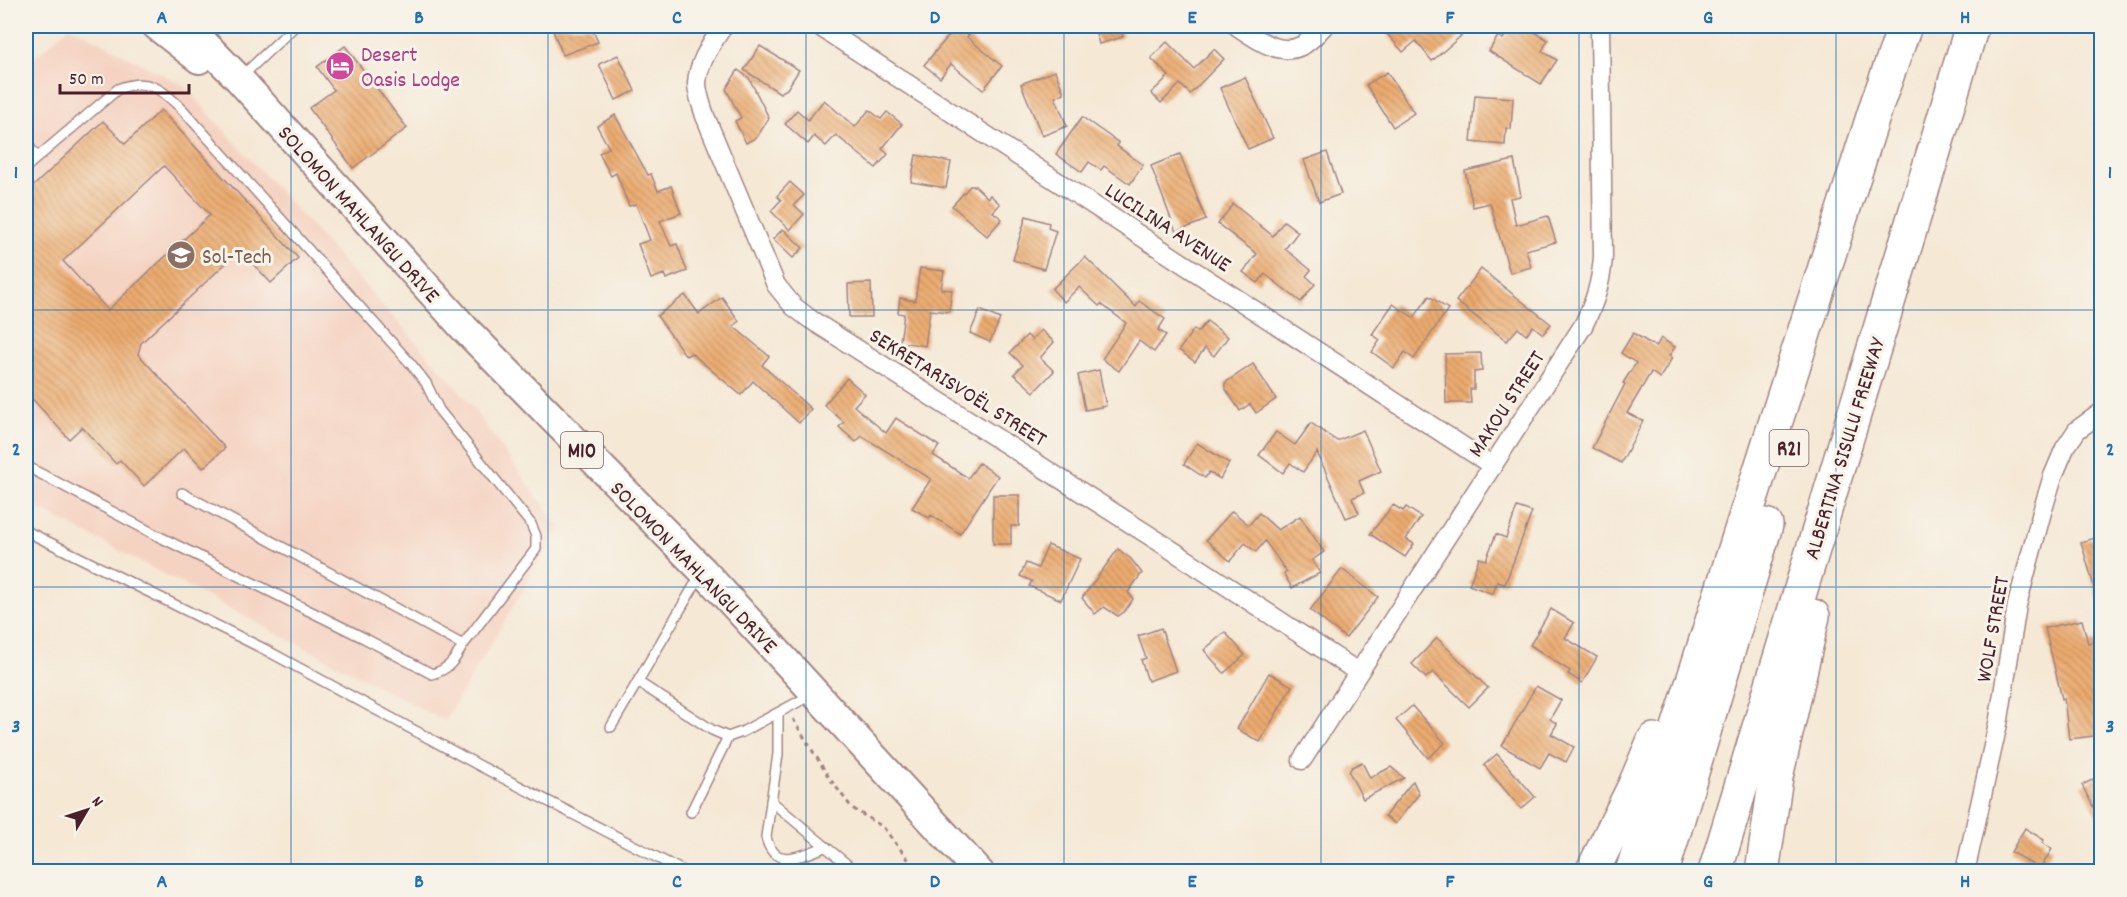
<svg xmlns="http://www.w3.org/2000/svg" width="2127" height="897" viewBox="0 0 2127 897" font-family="Dekko,sans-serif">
<defs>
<pattern id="building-back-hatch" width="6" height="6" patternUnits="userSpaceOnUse" patternTransform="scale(1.5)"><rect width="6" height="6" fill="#ecac70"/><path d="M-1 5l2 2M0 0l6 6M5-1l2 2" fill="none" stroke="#c18b5c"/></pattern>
</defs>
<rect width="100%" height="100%" fill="#f7f3e8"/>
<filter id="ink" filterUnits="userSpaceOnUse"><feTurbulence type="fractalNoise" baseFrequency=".0167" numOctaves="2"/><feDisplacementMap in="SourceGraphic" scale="12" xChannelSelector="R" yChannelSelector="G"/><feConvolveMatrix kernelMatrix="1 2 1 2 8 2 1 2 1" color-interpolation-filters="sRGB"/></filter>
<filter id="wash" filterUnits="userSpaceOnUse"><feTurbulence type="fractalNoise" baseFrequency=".008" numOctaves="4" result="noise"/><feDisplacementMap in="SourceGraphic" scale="24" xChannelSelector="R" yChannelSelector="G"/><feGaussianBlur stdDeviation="1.35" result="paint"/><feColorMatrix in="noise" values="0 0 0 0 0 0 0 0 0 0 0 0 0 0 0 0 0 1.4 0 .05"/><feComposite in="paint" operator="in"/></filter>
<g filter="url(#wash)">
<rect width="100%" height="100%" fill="#f5e8d5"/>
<path fill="#f5d3c2" d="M70,26L184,86L462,393L560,528L445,721L26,502V117L29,114L26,110V65Z"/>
<g id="blocks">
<g fill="url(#building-back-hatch)" fill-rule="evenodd">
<path d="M551,26H591L598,42L563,55Z"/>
<path d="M957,26H976L967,37L1002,66L983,90L951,64L940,78L924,65Z"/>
<path d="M1094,26H1119L1123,37L1099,44Z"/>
<path d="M1380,26H1439L1445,32L1452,26L1461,36L1432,61L1416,41L1403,52Z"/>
<path d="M1512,26H1525L1548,40L1542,51L1557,60L1541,84L1489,51L1498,36L1503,39Z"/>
<path d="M1167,42L1194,69L1214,49L1224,59L1190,94L1180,84L1161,103L1151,93L1169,76L1151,58Z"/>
<path d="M345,46L407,128L353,168L309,108L334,90L317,67Z"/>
<path d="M760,46L799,70L787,89L780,93L744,70Z"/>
<path d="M618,55L635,91L616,100L599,64Z"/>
<path d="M738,70L749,78L769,118L757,137L746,143L735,121L741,118L726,89Z"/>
<path d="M1055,71L1064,93L1055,97L1067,126L1042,136L1021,84Z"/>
<path d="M1387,72L1414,113L1393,127L1366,85Z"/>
<path d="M1245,77L1273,138L1248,149L1220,88Z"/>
<path d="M1475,95L1513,98L1511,129L1506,128L1505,145L1471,142Z"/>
<path d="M824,100L855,127L869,110L881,119L887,112L902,124L882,149L888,154L876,168L836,135L826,146L814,136L808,144L785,124L797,110L808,120Z"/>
<path d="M161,110L298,258L271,283L240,250L141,343L138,354L225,448L203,468L184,448L144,486L120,460L116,464L82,427L69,439L26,392V231L32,225L26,218V193L103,121L125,144ZM164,166L210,215L108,310L63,261Z"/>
<path d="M615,115L648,175L651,174L658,191L671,186L681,213L660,221L671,246L677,244L687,271L666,279L664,274L651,279L638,244L650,240L636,204L629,206L616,173L611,176L599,153L609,148L597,126Z"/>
<path d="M1082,117L1119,143L1117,146L1143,165L1130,184L1104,166L1101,170L1089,162L1082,172L1056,154Z"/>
<path d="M1327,152L1341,194L1319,202L1304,160Z"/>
<path d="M1180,154L1206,220L1176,232L1151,166Z"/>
<path d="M916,155L951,162L946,188L911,182Z"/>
<path d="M1514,160L1521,196L1510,198L1516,225L1548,216L1556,242L1526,250L1531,267L1510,273L1490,203L1473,207L1465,171Z"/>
<path d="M790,182L804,195L794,205L804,214L790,230L771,211L781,200L777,196Z"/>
<path d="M970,186H975L988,198L990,195L1000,204L993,212L1002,219L987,236L952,206Z"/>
<path d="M1233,204L1273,236L1284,221L1298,232L1285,249L1311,270L1306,276L1315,284L1301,302L1265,274L1258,283L1243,272L1257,254L1218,224Z"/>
<path d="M1026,216L1049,223L1048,228L1056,231L1044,269L1013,260Z"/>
<path d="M783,229L803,248L793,258L773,239Z"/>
<path d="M1085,257L1136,307L1139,301L1165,319L1158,330L1166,335L1154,352L1139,341L1119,371L1102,359L1126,323L1101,304L1099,306L1079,287L1064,302L1052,289Z"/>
<path d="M920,268L944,271L941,289L952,290L949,312L930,310L925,346L900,342L904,314L898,313L900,298L915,301Z"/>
<path d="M1481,269L1551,324L1543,334L1533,326L1526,335L1518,328L1507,341L1456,301Z"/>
<path d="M871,283L872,317H849L848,284Z"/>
<path d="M685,295L699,314L722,297L739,321L733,326L769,356L762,365L811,409L799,423L753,381L741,395L691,353L686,356L657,316Z"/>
<path d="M1429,296L1448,309L1414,359L1405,352L1394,368L1372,352L1380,340L1372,334L1393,304L1414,318Z"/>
<path d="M980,310L1000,319L990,342L970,333Z"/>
<path d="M1207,321L1228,337L1214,356L1205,348L1195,362L1179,350L1194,329L1198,332Z"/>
<path d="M1041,330L1054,342L1040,358L1054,371L1034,392L1014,374L1023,365L1010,353L1027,335L1032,340Z"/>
<path d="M1633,333L1656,347L1661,338L1675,347L1669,356L1672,358L1660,378L1651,372L1627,413L1643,421L1621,463L1592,448L1625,384L1623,383L1636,363L1621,353Z"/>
<path d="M1481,353L1482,371L1474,372V389H1470L1471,403H1446L1445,354Z"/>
<path d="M1253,364L1276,399L1256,413L1250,404L1240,411L1225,388V383Z"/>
<path d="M1099,370L1106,406L1085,410L1078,375Z"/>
<path d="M847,378L865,394L854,406L886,433L896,418L939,446L933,455L968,478L979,463L998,476L960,534L931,515L929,518L912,508L931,479L862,436L856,442L839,427L844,422L824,405Z"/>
<path d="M1311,423L1337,441L1363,430L1381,471L1359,481L1364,493L1352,498L1359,513L1346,518L1317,452L1303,472L1290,463L1283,473L1259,455L1276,432L1295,445Z"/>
<path d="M1197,443L1229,463L1220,479L1209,472L1205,478L1184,464Z"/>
<path d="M993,495H1019V526H1011V544H993Z"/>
<path d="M1393,505L1403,511L1406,507L1421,517L1406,539L1414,544L1405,557L1370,534Z"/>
<path d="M1517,507L1532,512L1505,584L1497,582L1493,594L1469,585L1479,558L1486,560L1496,534L1506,538Z"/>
<path d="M1232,511L1249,525L1259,513L1278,530L1300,516L1324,552L1312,560L1320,573L1292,588L1284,574L1287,572L1265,541L1256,552L1245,543L1230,561L1206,540Z"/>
<path d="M2102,536V600H2098L2081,542Z"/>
<path d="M1048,545L1080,559L1061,600L1029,586L1032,581L1020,576L1026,563L1038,568Z"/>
<path d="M1118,549L1131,559L1142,573L1128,592L1133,599L1124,612L1118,616L1104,607L1095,614L1082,598Z"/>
<path d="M1342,569L1378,597L1346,638L1310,610Z"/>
<path d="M1551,609L1574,623L1565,638L1597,657L1582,683L1568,674L1570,671L1530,645Z"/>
<path d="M2082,620L2088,643L2102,640V671L2096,672L2102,696V735L2069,739L2064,698L2062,699L2045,628Z"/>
<path d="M1161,628L1176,671L1148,681L1141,660L1146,658L1138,636Z"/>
<path d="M1225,632L1245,655L1224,673L1204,650Z"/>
<path d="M1437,638L1488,688L1469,707L1433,672L1426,678L1412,664Z"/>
<path d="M1269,673L1292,686L1260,742L1237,729Z"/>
<path d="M1536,686L1561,700L1550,719L1557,724L1551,734L1574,747L1566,762L1549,753L1540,768L1502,746Z"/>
<path d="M1412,706L1445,743L1428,758L1396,720Z"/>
<path d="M1497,754L1535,797L1521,809L1484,765Z"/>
<path d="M1362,762L1370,778L1391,767L1404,778L1363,799L1349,772L1352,767Z"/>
<path d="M2102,775V824L2082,785Z"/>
<path d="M1413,781L1419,794L1395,824L1385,816Z"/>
<path d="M2025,828L2044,840L2042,843L2052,849L2040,869L2011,852Z"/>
</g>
</g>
</g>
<g filter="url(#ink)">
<use href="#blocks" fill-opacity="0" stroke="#a08480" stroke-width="1.5"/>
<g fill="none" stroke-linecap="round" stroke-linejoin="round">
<g stroke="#a08480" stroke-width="12">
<g id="service">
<path d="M241,77L295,26"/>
<path d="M26,143L37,157"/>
<path d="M26,167L118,89C149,77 161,89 183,110L411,364L426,383L439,410L531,524L536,536V549L463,645C455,660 448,670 432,674L362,637L158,536L26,466"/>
<path d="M182,493L463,645"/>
<path d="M26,531L264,649L482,767L685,872"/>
<path d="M638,682L712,730L728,737L742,732L811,695"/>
<path d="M778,713V754L766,837C774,871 802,855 825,847"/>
<path d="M611,727L701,574"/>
<path d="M771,801L856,872"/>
<path d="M691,812L728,737"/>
</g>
</g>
<g stroke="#a08480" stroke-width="21">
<g id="minor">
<path d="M723,26C713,42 698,62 697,83C697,94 702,106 705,116L776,285L793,306L810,319L1158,541L1358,672"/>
<path d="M819,26L1493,466"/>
<path d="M1237,26C1255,38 1280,58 1303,45C1311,41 1318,32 1324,26"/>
<path d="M1302,760L1583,326C1595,302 1601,283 1603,257L1600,26"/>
<path d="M1965,872L1999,719L2017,605L2042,512L2053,476L2065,448L2077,430L2102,412"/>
</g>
</g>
<g stroke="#a08480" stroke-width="32">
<g id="primary">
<path d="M157,26L199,59"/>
<path d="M187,26L239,79L464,328L703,571L979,872"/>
</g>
</g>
<g stroke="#a08480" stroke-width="36">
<g id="motorway">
<path d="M1592,872L1634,787L1654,740"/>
<path d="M1632,872L1878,101L1905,26"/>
<path d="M1662,872L1766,525"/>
<path d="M1715,872L1972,26"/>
<path d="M1762,872L1776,777L1813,616"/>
</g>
</g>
<path stroke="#a08480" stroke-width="3" stroke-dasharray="4.5 4.5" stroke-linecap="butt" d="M793,719L830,779L852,808L883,827L918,872"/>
<use href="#service" stroke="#fff" stroke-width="9"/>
<use href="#minor" stroke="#fff" stroke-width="18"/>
<use href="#primary" stroke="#fff" stroke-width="28"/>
<use href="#motorway" stroke="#fff" stroke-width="33"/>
</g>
</g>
<path fill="none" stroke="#1f6fb2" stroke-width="1.5" stroke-opacity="0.55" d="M291,26V872M548,26V872M806,26V872M1064,26V872M1321,26V872M1579,26V872M1836,26V872M26,310H2102M26,587H2102"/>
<defs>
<g id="hotel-disc" transform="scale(1.5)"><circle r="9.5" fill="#d1479c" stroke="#f7f3e8"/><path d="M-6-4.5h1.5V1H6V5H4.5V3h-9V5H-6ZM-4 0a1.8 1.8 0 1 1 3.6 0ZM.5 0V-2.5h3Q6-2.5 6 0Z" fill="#fff"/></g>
<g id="university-disc" transform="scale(1.5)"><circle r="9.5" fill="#8d6e63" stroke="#f7f3e8"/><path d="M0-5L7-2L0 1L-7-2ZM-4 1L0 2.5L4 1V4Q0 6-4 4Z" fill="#fff"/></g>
</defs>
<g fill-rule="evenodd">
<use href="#hotel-disc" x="340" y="66"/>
<use href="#university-disc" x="181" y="255"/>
</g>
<g text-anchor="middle" stroke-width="6" stroke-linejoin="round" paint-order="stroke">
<g fill="#f7f3e8" stroke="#7e5f64" stroke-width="1.5">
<rect x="1769.5" y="430" width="39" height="36" rx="4.5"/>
<rect x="561" y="432" width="42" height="36" rx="4.5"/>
</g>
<g font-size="21" font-weight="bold" fill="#4a1f2b">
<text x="1789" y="455">R21</text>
<text x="582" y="457">M10</text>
</g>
<g font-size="22" fill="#b23c85" stroke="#f7f3e8" text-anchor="start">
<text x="361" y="61">Desert<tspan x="361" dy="25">Oasis Lodge</tspan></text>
</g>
<g font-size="22" fill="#4a1f2b" stroke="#f7f3e8">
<text transform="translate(360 213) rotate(48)" y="8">SOLOMON MAHLANGU DRIVE</text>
<text transform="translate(1169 226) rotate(33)" y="8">LUCILINA AVENUE</text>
<text transform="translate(959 386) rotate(32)" y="8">SEKRETARISVOËL STREET</text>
<text transform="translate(1505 403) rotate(-57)" y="8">MAKOU STREET</text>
<text transform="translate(1843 448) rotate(-73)" y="8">ALBERTINA SISULU FREEWAY</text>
<text transform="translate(695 566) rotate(46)" y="8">SOLOMON MAHLANGU DRIVE</text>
<text transform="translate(1991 629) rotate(-80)" y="8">WOLF STREET</text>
</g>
<g font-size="22" fill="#785e54" stroke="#f7f3e8" text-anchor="start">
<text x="202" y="263">Sol-Tech</text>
</g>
</g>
<rect width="2127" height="897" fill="none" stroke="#f7f3e8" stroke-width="66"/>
<g transform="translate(87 810) rotate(51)" stroke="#f7f3e8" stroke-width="4.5" paint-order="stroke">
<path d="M0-4.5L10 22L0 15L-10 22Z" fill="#4a1f2b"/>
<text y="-9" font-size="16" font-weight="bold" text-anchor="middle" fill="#4a1f2b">N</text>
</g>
<path d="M60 84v9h129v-9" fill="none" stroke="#4a1f2b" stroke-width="3"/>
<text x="69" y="84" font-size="18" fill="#4a1f2b" stroke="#f7f3e8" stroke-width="4.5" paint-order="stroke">50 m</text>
<rect x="33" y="33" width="2061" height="831" fill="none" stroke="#1f6fb2" stroke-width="2"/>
<g font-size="20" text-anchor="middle" font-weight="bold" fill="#1f6fb2">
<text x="162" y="23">A</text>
<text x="419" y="23">B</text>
<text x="677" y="23">C</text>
<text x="935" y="23">D</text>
<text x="1192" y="23">E</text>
<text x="1450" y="23">F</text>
<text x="1708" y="23">G</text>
<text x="1965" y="23">H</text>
<text x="16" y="178">1</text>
<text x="2110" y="178">1</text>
<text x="16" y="455">2</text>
<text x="2110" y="455">2</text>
<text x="16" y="732">3</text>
<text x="2110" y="732">3</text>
<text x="162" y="887">A</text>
<text x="419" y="887">B</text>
<text x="677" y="887">C</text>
<text x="935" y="887">D</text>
<text x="1192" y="887">E</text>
<text x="1450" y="887">F</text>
<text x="1708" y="887">G</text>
<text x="1965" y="887">H</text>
</g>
</svg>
